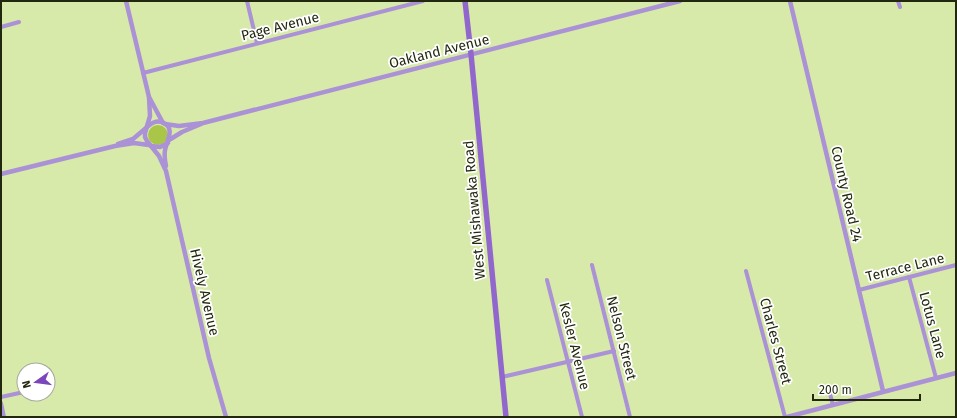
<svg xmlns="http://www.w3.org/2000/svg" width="957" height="418" viewBox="0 0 957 418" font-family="'Fira Sans',sans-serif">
<rect width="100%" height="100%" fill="#d7eaa9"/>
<circle fill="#a9c649" cx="158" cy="135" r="10"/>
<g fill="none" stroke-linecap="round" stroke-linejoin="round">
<g stroke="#ab91d5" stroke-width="4">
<path d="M247,1L257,43"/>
<path d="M898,1L900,7"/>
<path d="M1,27L19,22"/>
<path d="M143,73L423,1"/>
<path d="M592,265L630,417"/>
<path d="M746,271L785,417"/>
<path d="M909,277L936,378"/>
<path d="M547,280L582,417"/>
<path d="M859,290L956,265"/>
<path d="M502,377L614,351"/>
<path d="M48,387L53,385"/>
<path d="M830,394L833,405"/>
<path d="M1,397L24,392"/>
<path d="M1,403L4,417"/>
</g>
<g stroke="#ab91d5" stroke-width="4.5">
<path d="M126,1L149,97L150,116L145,133V137L147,141L159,156L166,171L209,358L226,417"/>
<path d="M790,1L883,391"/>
<path d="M149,97L163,123"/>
<path d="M165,124L179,126L203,123L680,1"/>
<path d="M147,127C152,123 156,120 162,122C176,128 167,140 165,150C164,155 165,161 166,166"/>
<path d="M169,140L182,132L201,124"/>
<path d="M118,144L133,139L146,128"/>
<path d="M151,146L160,147L168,143"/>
<path d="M1,174L115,146L134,143L149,145"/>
<path d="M787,417L956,373"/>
</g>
<path stroke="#9167cd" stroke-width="5.5" d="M465,1L471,54L506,417"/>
</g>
<g text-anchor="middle" stroke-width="3.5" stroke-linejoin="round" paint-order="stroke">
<g font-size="14" fill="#22280e" stroke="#fff">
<text transform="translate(280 26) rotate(-14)" y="5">Page Avenue</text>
<text transform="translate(439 51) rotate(-14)" y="5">Oakland Avenue</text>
<text transform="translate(847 194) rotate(77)" y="5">County Road 24</text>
<text transform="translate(474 210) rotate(-95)" y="5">West Mishawaka Road</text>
<text transform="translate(905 267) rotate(-14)" y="5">Terrace Lane</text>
<text transform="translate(205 292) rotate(77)" y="5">Hively Avenue</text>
<text transform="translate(933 325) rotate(75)" y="5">Lotus Lane</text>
<text transform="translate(622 338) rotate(76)" y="5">Nelson Street</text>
<text transform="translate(776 341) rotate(75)" y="5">Charles Street</text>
<text transform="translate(575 346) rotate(76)" y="5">Kesler Avenue</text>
</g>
</g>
<rect width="957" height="418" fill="none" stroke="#22280e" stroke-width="4"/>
<g transform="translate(36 382) rotate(256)"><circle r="19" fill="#ffffff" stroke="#a7a99f"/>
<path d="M0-3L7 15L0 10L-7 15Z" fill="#7b45bc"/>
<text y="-6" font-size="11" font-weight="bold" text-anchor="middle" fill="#22280e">N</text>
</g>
<path d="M813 394v6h107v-6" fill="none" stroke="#22280e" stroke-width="2"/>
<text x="819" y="394" font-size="12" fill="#22280e" stroke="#ffffff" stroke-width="3" paint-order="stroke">200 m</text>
</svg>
